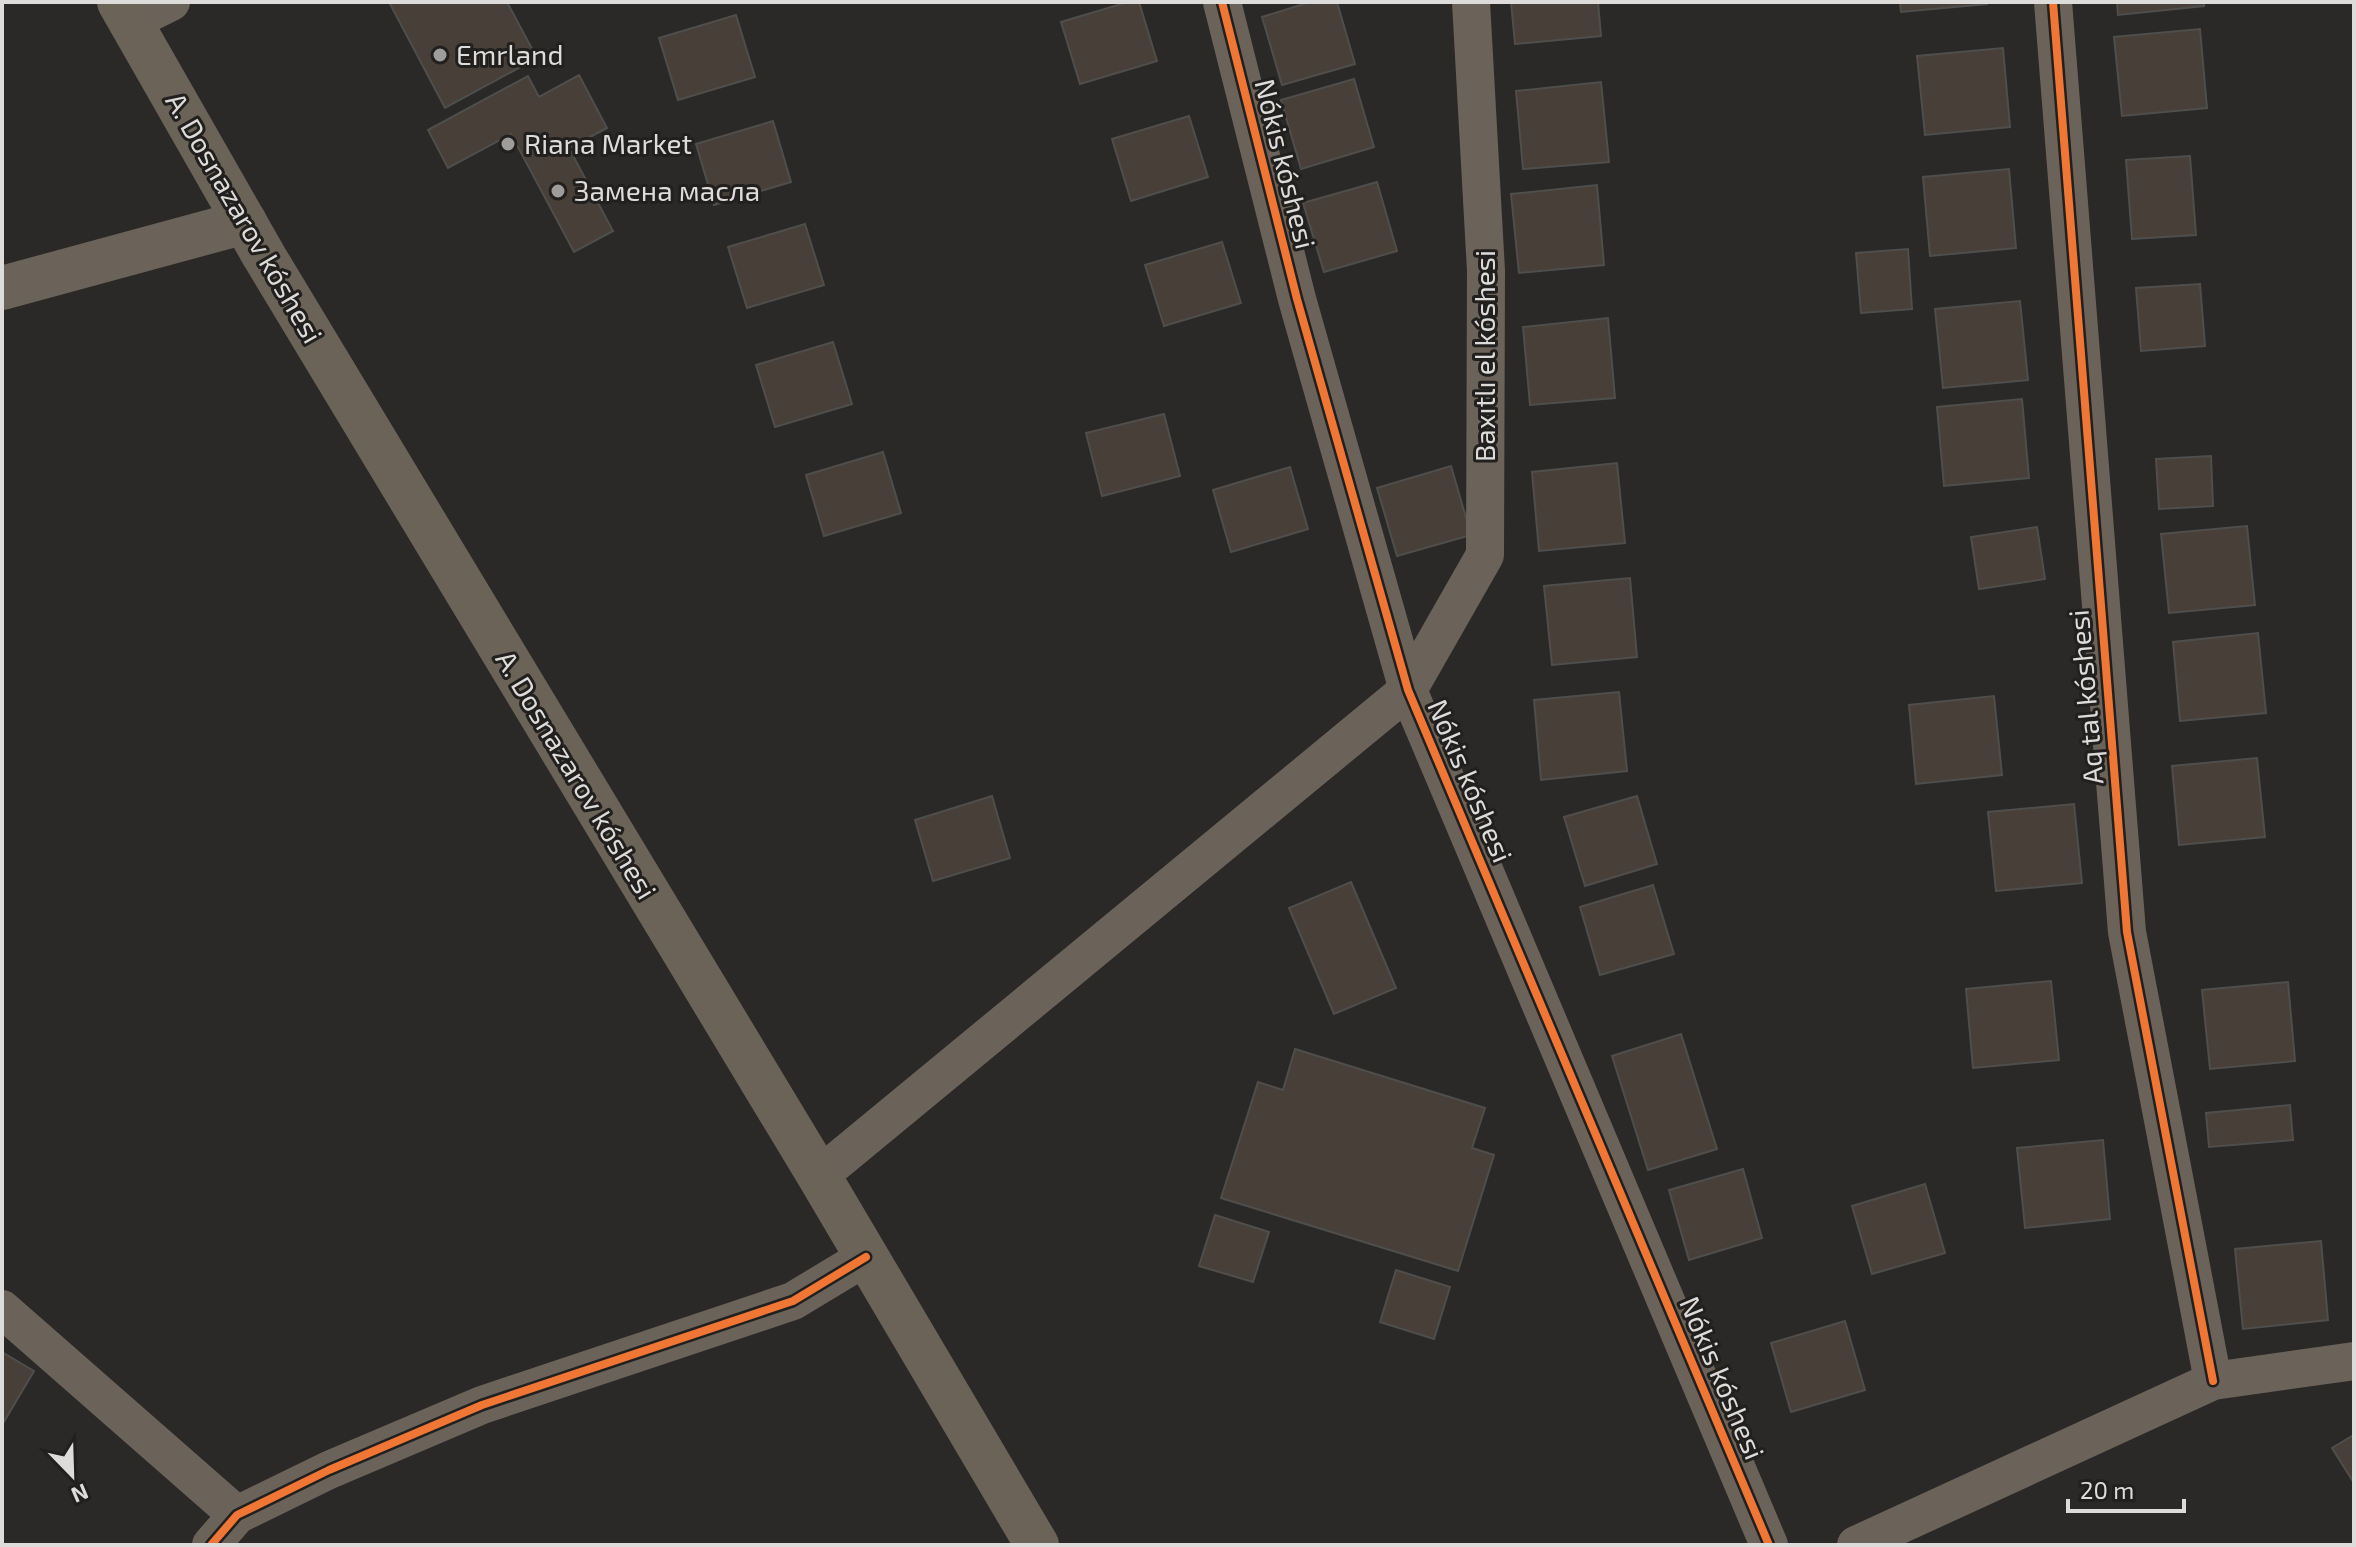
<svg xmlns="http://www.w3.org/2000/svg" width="2356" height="1547" viewBox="0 0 2356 1547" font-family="'Exo 2',sans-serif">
<rect width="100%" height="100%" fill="#2a2928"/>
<g fill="#483f38" stroke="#4e4e4c" stroke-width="2">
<path d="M389,2H507L537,58L445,108Z"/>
<path d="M1128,2H1139L1157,61L1080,84L1061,22Z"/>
<path d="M1310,2H1337L1355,64L1282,85L1262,17Z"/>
<path d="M1511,2H1598L1601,36L1515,44Z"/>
<path d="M1900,2H1987V4L1901,12Z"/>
<path d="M2117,2H2204V6L2118,15Z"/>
<path d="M736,15L755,77L678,100L659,38Z"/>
<path d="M2200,29L2207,108L2122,116L2114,37Z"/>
<path d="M2003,48L2010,127L1925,135L1917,56Z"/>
<path d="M579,75L607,128L569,148L613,231L574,252L511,134L448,168L428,130L528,76L539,97Z"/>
<path d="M1354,79L1374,147L1301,169L1281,100Z"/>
<path d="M1601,82L1609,162L1523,169L1516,91Z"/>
<path d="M1189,116L1208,177L1131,201L1112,139Z"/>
<path d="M773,121L791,182L714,205L696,144Z"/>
<path d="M2190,156L2196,235L2132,239L2126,160Z"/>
<path d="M2009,169L2016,248L1930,256L1923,177Z"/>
<path d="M1377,182L1397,251L1324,272L1303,203Z"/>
<path d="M1597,185L1604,265L1519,273L1511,194Z"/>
<path d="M805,224L824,285L747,308L728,247Z"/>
<path d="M1222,242L1241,303L1164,326L1145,265Z"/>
<path d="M1908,249L1912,309L1861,313L1856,253Z"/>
<path d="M2200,284L2205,346L2141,351L2136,288Z"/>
<path d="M2020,301L2028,380L1943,388L1935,309Z"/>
<path d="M1608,318L1615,398L1530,405L1523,327Z"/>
<path d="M833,342L852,404L775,427L756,365Z"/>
<path d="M2022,399L2029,478L1944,486L1937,407Z"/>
<path d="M1164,414L1180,476L1102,496L1086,433Z"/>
<path d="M883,452L901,513L824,536L806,475Z"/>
<path d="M2211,456L2213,506L2159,509L2156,459Z"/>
<path d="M1617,463L1625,543L1539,551L1532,472Z"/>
<path d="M1451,466L1471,535L1397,556L1377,488Z"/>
<path d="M1290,467L1308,529L1231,552L1213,490Z"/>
<path d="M2247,526L2255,605L2169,613L2161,534Z"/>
<path d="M2037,527L2045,579L1979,589L1971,537Z"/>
<path d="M1630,578L1637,657L1552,665L1544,586Z"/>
<path d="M2258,633L2266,713L2180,721L2173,642Z"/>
<path d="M1619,692L1627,771L1541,780L1534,700Z"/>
<path d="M1994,696L2002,775L1916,784L1909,705Z"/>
<path d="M2257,758L2265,837L2179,845L2172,766Z"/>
<path d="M992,796L1010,858L933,881L915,820Z"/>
<path d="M1637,796L1657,864L1585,886L1564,817Z"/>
<path d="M2074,804L2082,883L1996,891L1988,812Z"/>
<path d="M1351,882L1396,988L1334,1014L1289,908Z"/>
<path d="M1653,885L1674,954L1600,975L1580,907Z"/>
<path d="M2051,981L2059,1060L1973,1068L1966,989Z"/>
<path d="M2288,982L2295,1061L2210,1069L2202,990Z"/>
<path d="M1681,1034L1717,1149L1648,1170L1612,1056Z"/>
<path d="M1295,1049L1485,1108L1472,1148L1494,1155L1458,1271L1221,1198L1258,1082L1283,1090Z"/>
<path d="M2290,1105L2293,1140L2209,1147L2206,1113Z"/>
<path d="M2103,1140L2110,1219L2025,1228L2017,1148Z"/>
<path d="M1743,1169L1762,1238L1689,1260L1669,1190Z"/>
<path d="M1925,1184L1945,1253L1872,1274L1852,1206Z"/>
<path d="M1215,1215L1269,1232L1253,1282L1199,1266Z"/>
<path d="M2321,1241L2328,1320L2243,1329L2235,1249Z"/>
<path d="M1396,1270L1450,1287L1434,1339L1380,1322Z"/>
<path d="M1845,1321L1865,1390L1791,1412L1771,1343Z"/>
<path d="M2,1352L34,1371L2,1425Z"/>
<path d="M2352,1436L2354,1438V1483L2332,1448Z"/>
</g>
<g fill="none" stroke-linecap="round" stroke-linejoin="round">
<g stroke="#6b6359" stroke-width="38">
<path d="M1222,2L1297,299L1408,690L1769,1545"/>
<path d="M2053,2L2127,932L2213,1381"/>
<path d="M131,22L171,2"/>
<path d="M819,1176L1408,690L1485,555L1486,271L1471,2"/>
<path d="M2,1309L237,1515"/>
<path d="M211,1545L237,1515L329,1470L482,1405L793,1301L866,1257"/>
<path d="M1856,1545L2213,1381L2354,1361"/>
</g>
<path stroke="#6b6359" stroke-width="44" d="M2,288L245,222"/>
<path stroke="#6b6358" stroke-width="44" d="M119,2L264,256L819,1176L1037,1545"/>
<g stroke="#21201e" stroke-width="13">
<g id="cycleway">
<path d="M1222,2L1297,299L1408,690L1769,1545"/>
<path d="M2053,2L2127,932L2213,1381"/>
<path d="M211,1545L237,1515L329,1470L482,1405L793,1301L866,1257"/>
</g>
</g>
<use href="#cycleway" stroke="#f07635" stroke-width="8"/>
</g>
<g fill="#9e9d9c" stroke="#21201e" stroke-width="3">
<circle cx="440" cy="55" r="8"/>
<circle cx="508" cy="144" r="8"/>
<circle cx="558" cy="191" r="8"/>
</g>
<g text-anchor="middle" stroke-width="6" stroke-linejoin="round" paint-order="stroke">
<g font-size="28" fill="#dddcdb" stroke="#21201e" text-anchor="start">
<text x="456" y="65">Emrland</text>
<text x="524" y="154">Riana Market</text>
<text x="574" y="201">Замена масла</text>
</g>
<g font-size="28" fill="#dddcdb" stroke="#21201e">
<text transform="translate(1285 164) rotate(76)" y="10">Nókis kóshesi</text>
<text transform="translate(244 218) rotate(60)" y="10">A. Dosnazarov kóshesi</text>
<text transform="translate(1485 356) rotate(-90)" y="10">Baxıtlı el kóshesi</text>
<text transform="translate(2086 697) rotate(-95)" y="10">Aq tal kóshesi</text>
<text transform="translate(576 775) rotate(59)" y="10">A. Dosnazarov kóshesi</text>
<text transform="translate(1470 781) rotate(67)" y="10">Nókis kóshesi</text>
<text transform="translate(1722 1378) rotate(67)" y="10">Nókis kóshesi</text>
</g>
</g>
<rect width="2356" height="1547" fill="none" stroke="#dddcdb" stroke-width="8"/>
<g transform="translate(72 1475) rotate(157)" stroke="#21201e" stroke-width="6" paint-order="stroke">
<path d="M0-6L14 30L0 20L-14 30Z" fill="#dddcdb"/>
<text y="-12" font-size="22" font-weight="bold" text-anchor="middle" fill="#dddcdb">N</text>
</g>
<path d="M2068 1499v12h116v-12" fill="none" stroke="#dddcdb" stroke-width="4"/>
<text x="2080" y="1499" font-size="24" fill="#dddcdb" stroke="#21201e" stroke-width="6" paint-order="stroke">20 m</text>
</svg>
